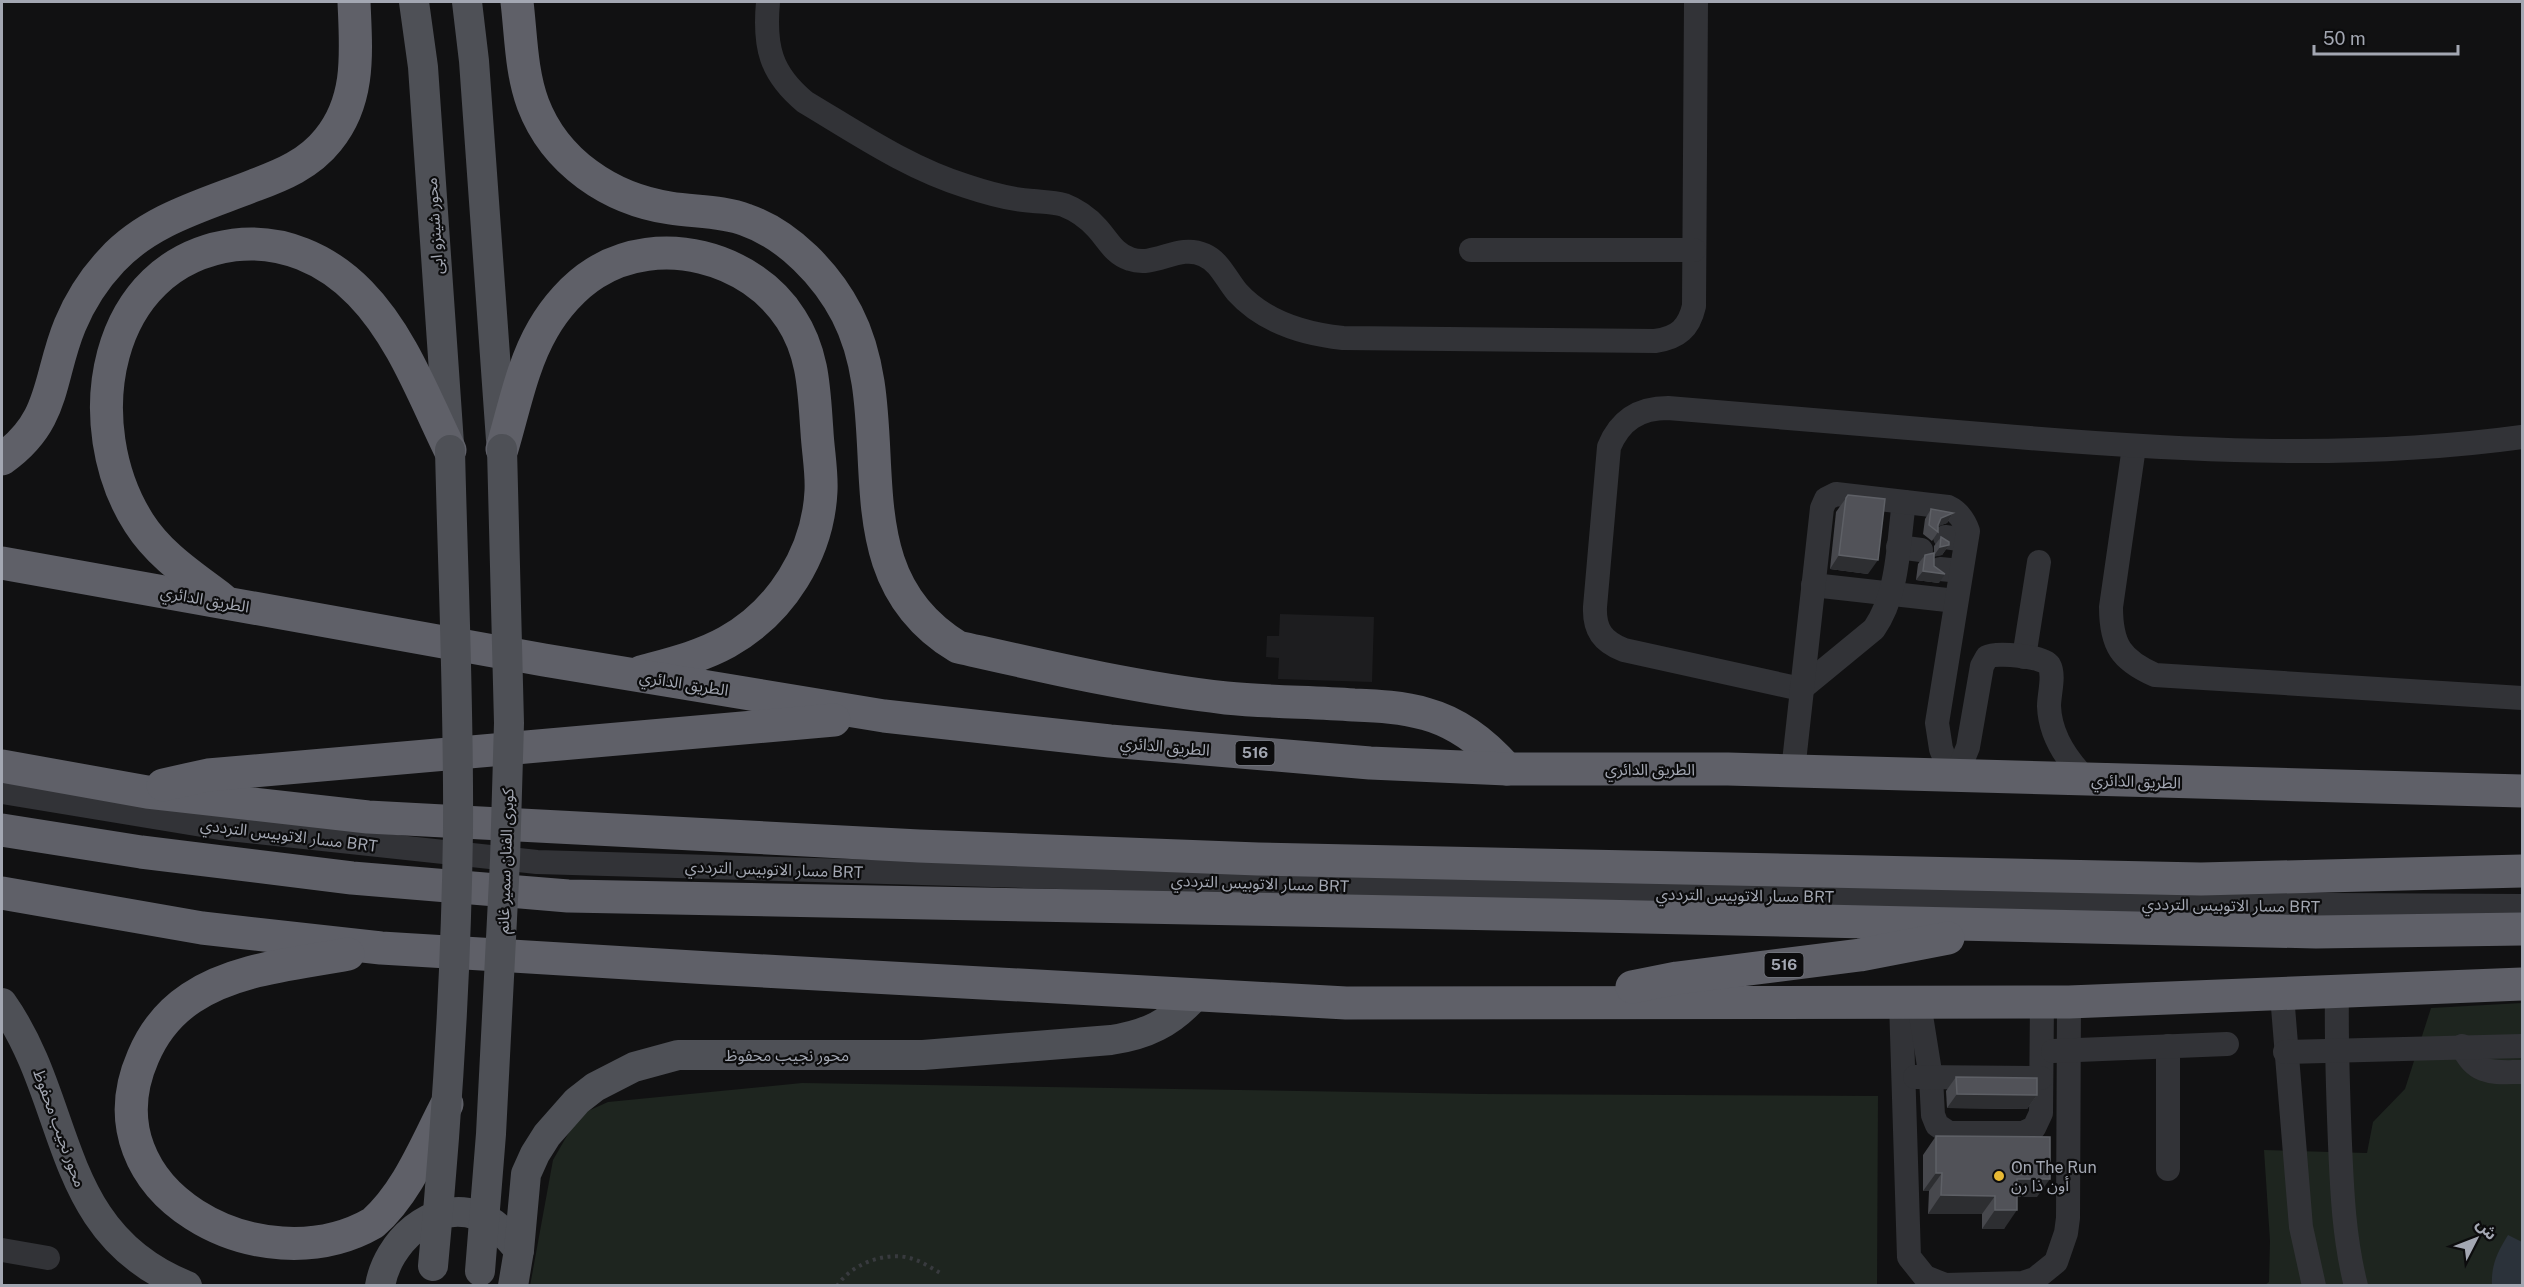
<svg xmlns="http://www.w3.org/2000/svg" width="2524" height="1287" viewBox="0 0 2524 1287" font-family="'Public Sans','Noto Sans Arabic',sans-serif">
<rect width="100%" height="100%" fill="#111112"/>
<path fill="#1d1d1f" d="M1280,614L1374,617L1372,682L1278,679L1279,658L1266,657L1267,636H1279Z"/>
<g fill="#1e251f">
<path d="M2522,1003V1285H2265L2269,1282L2270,1241L2264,1150L2367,1153L2373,1122L2405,1089L2431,1008Z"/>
<path d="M802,1083L1481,1094L1878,1096L1877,1285L530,1286L553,1160L579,1115L608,1102Z"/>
</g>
<path fill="#2b323a" d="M2508,1235L2522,1242V1285H2492C2491,1265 2497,1253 2508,1235Z"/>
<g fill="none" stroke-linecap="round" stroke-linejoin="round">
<path stroke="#383a3e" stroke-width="4" stroke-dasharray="3 4.5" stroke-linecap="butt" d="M837,1286C851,1264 887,1250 913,1259C923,1262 933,1269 942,1274"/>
<g stroke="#323337" stroke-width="24">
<path d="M768,2C764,46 770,73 805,102C857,133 908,168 966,186C987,193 1011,200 1033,201C1043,202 1053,202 1064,205C1077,210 1088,218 1097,228C1108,240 1114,254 1130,259C1156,268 1178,243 1204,255C1220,262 1226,279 1237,292C1264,322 1304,334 1343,338L1655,341C1678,338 1689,328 1694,306L1696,2"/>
<path d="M1471,250H1694"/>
<path d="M2134,447L2111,607C2111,645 2121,660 2155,675L2522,698"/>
<path d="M1945,537L1966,540"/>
<path d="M1898,547L1921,550"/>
<path d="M1940,569L1961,571"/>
<path d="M1813,585L1956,601"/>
<path d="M2024,657L2039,562"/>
<path d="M1801,689L1624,650C1603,642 1594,630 1595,607L1609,447C1620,420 1639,408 1668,408C1776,417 1885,426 1993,435C2169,450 2347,461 2522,437"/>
<path d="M1801,689L1874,629C1899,593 1898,544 1904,502"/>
<path d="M1793,771L1822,508L1826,499L1836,494L1948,507C1959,512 1964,520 1968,531L1937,723L1941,749L1951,774"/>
<path d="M1957,774L1968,747L1982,666L1987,657C1996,652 2043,656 2049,665C2055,675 2049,694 2049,706C2050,735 2067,760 2086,779"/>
<path d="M2,792L220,828L537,862L1474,889L2138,904L2522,906"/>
<path d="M2337,992C2336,1043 2338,1093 2340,1144C2342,1191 2344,1239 2356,1286"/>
<path d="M2282,995L2301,1227L2314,1286"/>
<path d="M1901,1002L1909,1257L1925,1277L1945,1285L2023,1283L2035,1279L2056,1262L2066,1233L2068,1218L2069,1002"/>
<path d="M1919,1003L1931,1078L1933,1115L1937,1125L1949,1133H2023L2034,1128L2041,1113L2042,1002"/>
<path d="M2168,1046V1169"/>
<path d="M2462,1046C2476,1076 2493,1072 2522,1072"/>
<path d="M2053,1051L2227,1044"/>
<path d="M2285,1052L2522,1046"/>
<path d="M1915,1077L2041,1078"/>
<path d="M2,1250L48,1258"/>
</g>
<g stroke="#4e5056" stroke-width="30">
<path d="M414,2L423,67L449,444"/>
<path d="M467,2L474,61L501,440"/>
<path d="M2,1003C73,1103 53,1233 187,1286"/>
<path d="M380,1286C387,1243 432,1200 477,1215C495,1221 507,1236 519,1250"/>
<path d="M513,1286L519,1250L526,1174L535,1154L547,1135L577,1101L595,1087L634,1067L678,1055H923L1111,1040C1146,1035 1171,1023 1195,996"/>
</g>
<g stroke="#5f6068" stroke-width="33">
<path d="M517,2C521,35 521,72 533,104C555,162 610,199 670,208C695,212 723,211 746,220C789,235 827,275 847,314C904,425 831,570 958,647C1047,667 1136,688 1226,698C1268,702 1311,702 1354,705C1378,706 1402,707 1426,714C1459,723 1485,744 1507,769"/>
<path d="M502,449C514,409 522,365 543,329C555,308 574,286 595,273C659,233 751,256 791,319C814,354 814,392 817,432C818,451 822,472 821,491C818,553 781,612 727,642C700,657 670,664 641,672"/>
<path d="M2,459C56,421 48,378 70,325C80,301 94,279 112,260C150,219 205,205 255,185C282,175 309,164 328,140C361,100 356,51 354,2"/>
<path d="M2,563L544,660L884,716L1110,741L1370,763L1507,769H1728L2522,791"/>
<path d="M222,599C192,576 160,556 139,523C77,426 101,263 234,245C282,239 327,259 360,293C402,336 424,397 450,450"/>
<path d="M2,766L147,792L368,817L919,846L1258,859L2201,879L2522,871"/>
<path d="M163,785L208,775L834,720"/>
<path d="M2,830L141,852L352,878L568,896L1552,915L2316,932L2522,929"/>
<path d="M2,893L202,928L381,948L710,968L1346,1003L2069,1002L2522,984"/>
<path d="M348,954C296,964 236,968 191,998C170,1012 153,1033 143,1057C84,1192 262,1287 373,1223C408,1192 426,1144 447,1104"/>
<path d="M1632,987L1677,978L1860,955L1948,938"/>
</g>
<g stroke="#4e5056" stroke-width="30">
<path d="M433,1266C447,1121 456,976 458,831C459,704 453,577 450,450"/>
<path d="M480,1271L491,1134L505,860L509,723L502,449"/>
</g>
</g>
<g fill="#47484d">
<path d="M1846,498L1868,574L1830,569L1836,512Z"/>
<path d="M1931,509L1953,513L1947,523L1938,526V532L1932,541L1923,534L1925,519Z"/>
<path d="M1941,537L1949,545L1942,555L1934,556V566L1939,583L1916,580L1918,564L1925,555L1934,553V546Z"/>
<path d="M1956,1077L2037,1095L2027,1109L1947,1108L1946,1091Z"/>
<path d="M1936,1136L2037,1197H2017L2004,1229H1982V1214H1928L1929,1191H1923V1155Z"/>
</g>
<g fill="#2d2e31">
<path d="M1953,513L1947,523L1934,528L1941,518Z"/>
<path d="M1949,545L1942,555L1933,557L1940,547Z"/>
<path d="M1839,555L1878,560L1868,574L1830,569Z"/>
<path d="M1923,571L1945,574L1939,583L1916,580Z"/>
<path d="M1957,1094L2037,1095L2027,1109L1947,1108Z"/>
<path d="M1936,1173H1942L1929,1191H1923Z"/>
<path d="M2017,1179H2050L2037,1197H2004Z"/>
<path d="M1941,1195L1995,1196L1982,1214H1928Z"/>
<path d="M1995,1210H2017L2004,1229H1982Z"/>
</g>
<g fill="#515258" stroke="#5e6066" stroke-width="1.5">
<path d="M1848,495L1885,499L1878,560L1839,555L1846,498Z"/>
<path d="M1931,509L1953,513L1941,518L1938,525V532L1929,525Z"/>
<path d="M1941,537L1949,542V545L1940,547Z"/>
<path d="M1934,553V566L1945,574L1923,571L1925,555Z"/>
<path d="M1956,1077L2037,1078V1095L1957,1094Z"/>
<path d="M1936,1136L2050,1137V1179H2017V1210H1995V1196L1941,1195L1942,1173H1936Z"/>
</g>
<circle fill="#e7b834" stroke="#0c0c0d" stroke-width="2" cx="1999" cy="1176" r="6"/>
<g text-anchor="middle" stroke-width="4.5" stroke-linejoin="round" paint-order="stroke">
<g fill="#0c0c0d" stroke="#767880" stroke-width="1.5">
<rect x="1235.5" y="741" width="39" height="24" rx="4.5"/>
<rect x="1764.5" y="953" width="39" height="24" rx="4.5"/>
</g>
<g font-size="15" font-weight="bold" fill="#a3a7b2">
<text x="1255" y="758">516</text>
<text x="1784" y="970">516</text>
</g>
<g font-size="16" fill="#a3a7b2" stroke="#0c0c0d">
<text transform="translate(434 226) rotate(-94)" y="6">محور شينزو ابى</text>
<text transform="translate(205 599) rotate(10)" y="6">الطريق الدائري</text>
<text transform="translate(684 683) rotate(9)" y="6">الطريق الدائري</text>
<text transform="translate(1165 746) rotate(5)" y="6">الطريق الدائري</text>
<text x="1650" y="775">الطريق الدائري</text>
<text transform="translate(2136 781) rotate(2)" y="6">الطريق الدائري</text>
<text transform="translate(289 835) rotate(7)" y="6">مسار الاتوبيس الترددي BRT</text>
<text transform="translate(505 861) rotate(-88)" y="6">كوبرى الفنان سمير غانم</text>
<text transform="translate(774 869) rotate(2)" y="6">مسار الاتوبيس الترددي BRT</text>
<text transform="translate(1260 883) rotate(2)" y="6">مسار الاتوبيس الترددي BRT</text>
<text transform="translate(1745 895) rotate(1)" y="6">مسار الاتوبيس الترددي BRT</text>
<text transform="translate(2231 905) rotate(1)" y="6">مسار الاتوبيس الترددي BRT</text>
<text x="787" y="1061">محور نجيب محفوظ</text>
<text transform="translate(60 1128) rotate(70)" y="6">محور نجيب محفوظ</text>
</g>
<g font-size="16" fill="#a3a7b2" stroke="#0c0c0d" text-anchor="start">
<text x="2011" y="1173">On The Run<tspan x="2011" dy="18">أون ذا رن</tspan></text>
</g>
</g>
<rect width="2524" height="1287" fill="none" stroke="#a3a7b2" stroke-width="6"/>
<g transform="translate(2476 1239) rotate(48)" stroke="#0c0c0d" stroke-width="4.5" paint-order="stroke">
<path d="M0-4.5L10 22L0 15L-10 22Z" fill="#a3a7b2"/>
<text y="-9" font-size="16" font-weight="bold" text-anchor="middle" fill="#a3a7b2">ش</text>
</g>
<path d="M2314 45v9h144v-9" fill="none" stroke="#a3a7b2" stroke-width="3"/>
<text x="2323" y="45" font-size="18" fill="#a3a7b2" stroke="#0c0c0d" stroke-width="4.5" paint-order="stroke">50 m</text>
</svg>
